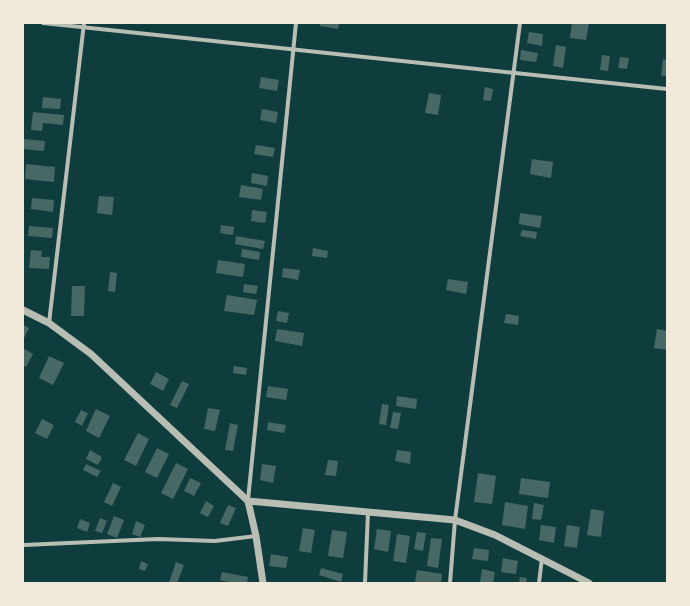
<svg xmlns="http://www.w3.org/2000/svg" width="690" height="606" viewBox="0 0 690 606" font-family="'Noto Sans',sans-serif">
<rect width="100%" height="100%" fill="#0f3d3e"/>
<g fill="#486865">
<path d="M320,23H339L338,29L320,26Z"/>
<path d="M572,23H589L586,40L570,38Z"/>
<path d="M529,32L543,34L542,46L527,43Z"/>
<path d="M556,45L566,47L563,68L553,66Z"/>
<path d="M521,50L538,53L536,62L520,60Z"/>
<path d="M602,55L610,56L608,71L600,70Z"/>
<path d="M620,57L629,58L627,69L618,68Z"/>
<path d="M663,59L667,60L666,76H661Z"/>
<path d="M261,77L279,80L277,91L259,88Z"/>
<path d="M485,87L493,89L491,101L483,100Z"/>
<path d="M429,93L441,95L438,115L425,113Z"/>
<path d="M43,97L61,99L60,109L42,108Z"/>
<path d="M262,109L278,112L276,123L260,120Z"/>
<path d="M33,112L64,115L63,125L43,123L42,131L31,130Z"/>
<path d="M23,139L45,141L44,151L23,149Z"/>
<path d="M256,145L275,148L273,157L254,154Z"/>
<path d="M532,159L553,162L551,178L530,174Z"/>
<path d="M26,164L55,167L54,182L25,179Z"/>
<path d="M252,173L268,176L267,186L251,183Z"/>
<path d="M241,185L263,189L261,200L239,197Z"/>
<path d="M99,196L114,197L112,215L97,213Z"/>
<path d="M32,198L54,200L53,212L31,209Z"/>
<path d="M252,210L267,212L265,223L251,221Z"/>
<path d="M520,213L542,216L540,228L519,224Z"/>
<path d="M221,225L234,227L233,235L220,233Z"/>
<path d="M29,226L53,228L52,238L28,236Z"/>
<path d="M522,230L537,232L536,239L520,236Z"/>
<path d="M236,236L265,241L263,249L235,244Z"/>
<path d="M313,248L328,251L327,258L312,256Z"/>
<path d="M242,249L260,252L259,260L241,257Z"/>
<path d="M31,250L42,251L41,257H50L49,269L29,268Z"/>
<path d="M218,260L245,264L243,277L216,273Z"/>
<path d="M283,268L300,270L298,280L282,277Z"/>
<path d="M110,272L117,273L115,292L108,291Z"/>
<path d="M448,279L468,282L466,294L446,290Z"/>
<path d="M244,284L258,286L256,294L243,292Z"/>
<path d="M72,286H85L84,316H71Z"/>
<path d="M227,295L257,300L254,315L224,311Z"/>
<path d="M278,311L289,313L287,323L276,321Z"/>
<path d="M506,314L519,316L518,325L504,323Z"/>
<path d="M23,325L29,328L23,340Z"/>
<path d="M277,329L304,333L302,346L275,341Z"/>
<path d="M657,329L667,331V350L654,348Z"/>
<path d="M24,349L33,354L26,367L23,365Z"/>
<path d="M49,356L64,363L53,385L39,378Z"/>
<path d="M234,366L247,368L246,375L233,373Z"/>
<path d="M156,372L169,379L163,391L150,384Z"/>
<path d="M182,381L189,384L177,408L170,405Z"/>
<path d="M268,386L288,389L286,400L266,397Z"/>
<path d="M397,396L417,399L416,409L396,406Z"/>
<path d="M382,404L389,405L386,425L379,424Z"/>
<path d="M208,408L220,410L215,431L204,429Z"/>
<path d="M96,409L110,416L99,438L86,431Z"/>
<path d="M81,410L88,413L82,426L75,422Z"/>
<path d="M393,412L401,413L398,429L390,428Z"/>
<path d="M42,419L54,425L47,439L35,433Z"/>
<path d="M268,422L286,425L284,433L267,430Z"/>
<path d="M230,423L238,425L233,451L225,450Z"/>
<path d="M138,433L149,439L136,466L124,460Z"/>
<path d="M157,448L169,454L157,478L145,472Z"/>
<path d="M90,450L102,457L98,465L86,459Z"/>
<path d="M397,450L411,452L410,464L395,461Z"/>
<path d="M328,460L338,461L336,476L325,475Z"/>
<path d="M176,463L188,469L173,499L161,493Z"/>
<path d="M86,464L101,471L97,477L83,470Z"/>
<path d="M262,464L276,466L273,483L260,480Z"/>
<path d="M478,473L496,476L492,504L474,502Z"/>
<path d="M190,478L201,483L194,496L184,491Z"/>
<path d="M521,478L550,482L548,498L519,494Z"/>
<path d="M113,483L121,487L112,506L104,502Z"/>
<path d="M206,501L214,506L208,517L200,513Z"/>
<path d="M505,502L528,506L525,529L502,525Z"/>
<path d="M534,503L544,505L541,520L532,519Z"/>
<path d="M228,505L236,508L228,526L220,523Z"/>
<path d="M591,509L604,511L601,537L587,535Z"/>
<path d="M114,516L124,520L117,538L107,534Z"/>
<path d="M100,518L107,521L102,533L95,531Z"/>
<path d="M80,519L90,523L87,532L77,528Z"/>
<path d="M136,521L145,525L140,537L132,534Z"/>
<path d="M541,525L556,527L554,543L539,540Z"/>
<path d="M567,525L580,527L577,548L564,546Z"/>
<path d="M303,528L315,530L311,553L299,551Z"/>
<path d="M377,529L391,531L388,552L374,549Z"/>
<path d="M332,530L347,532L343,558L328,556Z"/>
<path d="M417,532L426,533L423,551L414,549Z"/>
<path d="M397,534L410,536L406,563L393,561Z"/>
<path d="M431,538L442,539L438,568L427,566Z"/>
<path d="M474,548L489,550L488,561L472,559Z"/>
<path d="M271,554L288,557L286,568L269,566Z"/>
<path d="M503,558L518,561L516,574L501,572Z"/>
<path d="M141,561L148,564L145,571L139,569Z"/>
<path d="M176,562L184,565L177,583H169Z"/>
<path d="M321,568L343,574L341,582L319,575Z"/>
<path d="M482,569L495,572L493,583L480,582Z"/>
<path d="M417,570L442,574L441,583H415Z"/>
<path d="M222,572L248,577L247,583H234L220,580Z"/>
<path d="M520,577L527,578L526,583H519Z"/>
</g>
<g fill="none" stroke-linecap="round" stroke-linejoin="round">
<g stroke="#b8beb3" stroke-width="4">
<path d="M43,23L667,89"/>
<path d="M49,323L84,23"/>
<path d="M248,500L296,23"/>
<path d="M24,545L158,539L215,541L256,536"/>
<path d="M365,583L368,512"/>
<path d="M450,583L455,520L520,23"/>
<path d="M539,583L542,558"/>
</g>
<g stroke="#b8beb3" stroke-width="7">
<path d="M23,310L49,323L91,354L248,501L455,520L495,535L589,583"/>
<path d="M248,501L256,536L263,583"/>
</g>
</g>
<rect width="690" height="606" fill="none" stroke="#f1e9da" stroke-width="48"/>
</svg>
